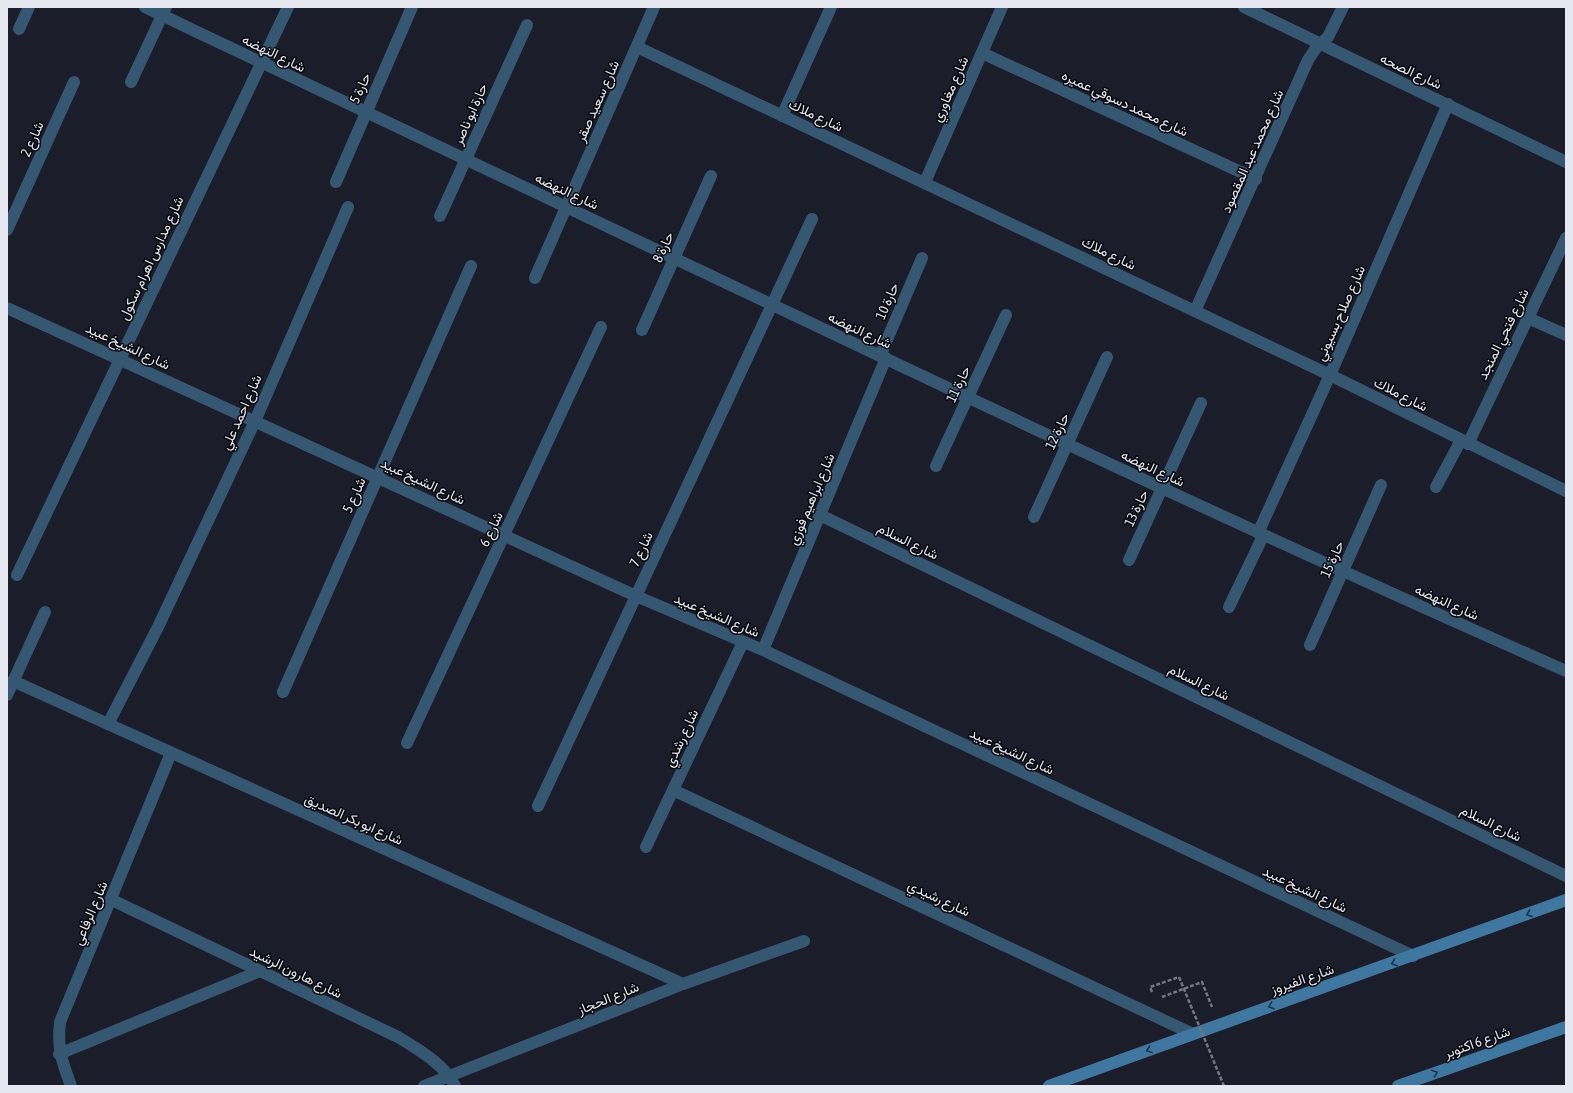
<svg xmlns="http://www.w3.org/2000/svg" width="1573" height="1093" viewBox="0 0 1573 1093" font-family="'Asap Condensed',Vazirmatn,sans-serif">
<rect width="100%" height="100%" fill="#1c1d2a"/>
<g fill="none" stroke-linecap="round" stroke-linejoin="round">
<g stroke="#757681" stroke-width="2.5" stroke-dasharray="4 2" stroke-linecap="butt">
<path d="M1152,992L1150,987L1179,977"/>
<path d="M1162,997L1202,982L1212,1007"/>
</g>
<g stroke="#365771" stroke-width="12">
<path d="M145,7C389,124 634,239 878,355C1106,463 1335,569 1566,671"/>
<path d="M1244,7L1566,162"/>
<path d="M19,29L29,7"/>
<path d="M637,47L1330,375L1566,491"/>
<path d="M982,53L1256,179"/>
<path d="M131,82L166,7"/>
<path d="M782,116L831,7"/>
<path d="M336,182L412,7"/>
<path d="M925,182L1002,7"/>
<path d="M440,216L527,25"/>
<path d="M7,230L74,82"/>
<path d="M535,278L654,7"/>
<path d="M7,308L636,596L763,650L1413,956"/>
<path d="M1195,311L1308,60L1316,48L1328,37L1343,7"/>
<path d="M1528,318L1566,335"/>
<path d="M642,330L711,176"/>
<path d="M880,356L922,258"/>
<path d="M1468,444L1566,238"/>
<path d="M936,466L1006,315"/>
<path d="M1436,487L1461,440"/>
<path d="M820,515L1566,876"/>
<path d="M1034,517L1107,357"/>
<path d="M1258,533L1330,375L1448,104"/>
<path d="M1129,560L1201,403"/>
<path d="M17,575L288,7"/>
<path d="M1229,607L1263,536"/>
<path d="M1310,645L1381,485"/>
<path d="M763,650L886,358"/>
<path d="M13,681L683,984"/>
<path d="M283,692L471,266"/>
<path d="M7,695L45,612"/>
<path d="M108,724L158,627L255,421L348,207"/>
<path d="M407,743L601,327"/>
<path d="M673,790L1193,1034"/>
<path d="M538,806L812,219"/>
<path d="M646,847L743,642"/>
<path d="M112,900L398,1037C419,1050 444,1064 455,1086"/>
<path d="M59,1054L260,971"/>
<path d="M71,1086C62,1061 57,1049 60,1022L171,753"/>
<path d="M424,1086L683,984L804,941"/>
</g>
<g stroke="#4077a0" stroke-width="12">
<path d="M1049,1086L1566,900"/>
<path d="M1398,1086L1566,1027"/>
</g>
<path stroke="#757681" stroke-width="2.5" stroke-dasharray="4 2" stroke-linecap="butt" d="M1179,977L1224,1086"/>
</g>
<defs><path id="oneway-chevron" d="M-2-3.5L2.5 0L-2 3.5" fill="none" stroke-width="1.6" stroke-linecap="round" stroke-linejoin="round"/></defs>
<g stroke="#1e3448">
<use href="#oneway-chevron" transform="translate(1529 914) rotate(160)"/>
<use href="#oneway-chevron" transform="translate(1394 963) rotate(161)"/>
<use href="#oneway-chevron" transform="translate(1271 1006) rotate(161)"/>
<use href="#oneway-chevron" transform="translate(1149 1050) rotate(160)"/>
<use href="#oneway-chevron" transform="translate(1435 1073) rotate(-20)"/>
</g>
<g text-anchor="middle" stroke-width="3" stroke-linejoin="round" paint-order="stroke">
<g font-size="14" fill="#e6e7f1" stroke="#07080d">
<text transform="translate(274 53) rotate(26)" y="5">شارع النهضه</text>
<text transform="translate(1411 71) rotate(25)" y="5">شارع الصحه</text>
<text transform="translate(360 88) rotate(-66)" y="5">حارة 5</text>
<text transform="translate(950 89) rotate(-66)" y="5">شارع مغاوري</text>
<text transform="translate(597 101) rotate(-66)" y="5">شارع سعيد صقر</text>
<text transform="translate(1125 103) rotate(25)" y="5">شارع محمد دسوقي عميره</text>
<text transform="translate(470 114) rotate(-66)" y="5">حارة ابو ناصر</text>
<text transform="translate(816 115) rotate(25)" y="5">شارع ملاك</text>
<text transform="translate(32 139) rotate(-66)" y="5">شارع 2</text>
<text transform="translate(1252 151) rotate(-66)" y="5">شارع محمد عبد المقصود</text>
<text transform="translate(567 191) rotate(25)" y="5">شارع النهضه</text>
<text transform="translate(663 247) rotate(-66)" y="5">حارة 8</text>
<text transform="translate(1109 253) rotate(26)" y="5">شارع ملاك</text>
<text transform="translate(151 258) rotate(-65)" y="5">شارع مدارس اهرام سكول</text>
<text transform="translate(887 301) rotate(-67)" y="5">حارة 10</text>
<text transform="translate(1340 313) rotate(-66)" y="5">شارع صلاح بسيوني</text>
<text transform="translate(860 330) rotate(25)" y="5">شارع النهضه</text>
<text transform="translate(1503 334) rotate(-64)" y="5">شارع فتحي المنجد</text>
<text transform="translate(128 346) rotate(25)" y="5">شارع الشيخ عبيد</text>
<text transform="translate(958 384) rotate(-65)" y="5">حارة 11</text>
<text transform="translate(1401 394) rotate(27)" y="5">شارع ملاك</text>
<text transform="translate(241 412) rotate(-66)" y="5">شارع احمد علي</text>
<text transform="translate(1057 431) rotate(-65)" y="5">حارة 12</text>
<text transform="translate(1153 468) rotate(25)" y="5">شارع النهضه</text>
<text transform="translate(423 481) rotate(25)" y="5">شارع الشيخ عبيد</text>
<text transform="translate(354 495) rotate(-66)" y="5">شارع 5</text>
<text transform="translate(811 499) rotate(-67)" y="5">شارع ابراهيم فوزي</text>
<text transform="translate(1136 508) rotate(-65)" y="5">حارة 13</text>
<text transform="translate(491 529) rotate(-65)" y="5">شارع 6</text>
<text transform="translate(908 541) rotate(26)" y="5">شارع السلام</text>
<text transform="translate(641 549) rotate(-65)" y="5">شارع 7</text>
<text transform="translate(1332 559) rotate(-66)" y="5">حارة 15</text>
<text transform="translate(1447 602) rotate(24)" y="5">شارع النهضه</text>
<text transform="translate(717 615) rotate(23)" y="5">شارع الشيخ عبيد</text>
<text transform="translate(1199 682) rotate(26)" y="5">شارع السلام</text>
<text transform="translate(681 738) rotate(-65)" y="5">شارع رشدي</text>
<text transform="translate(1012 751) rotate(25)" y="5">شارع الشيخ عبيد</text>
<text transform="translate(354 819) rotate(24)" y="5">شارع ابو بكر الصديق</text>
<text transform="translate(1491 823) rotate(26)" y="5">شارع السلام</text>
<text transform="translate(1305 889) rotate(25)" y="5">شارع الشيخ عبيد</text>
<text transform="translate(939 898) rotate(25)" y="5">شارع رشيدي</text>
<text transform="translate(90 913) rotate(-67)" y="5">شارع الرفاعي</text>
<text transform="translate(296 972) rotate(26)" y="5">شارع هارون الرشيد</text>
<text transform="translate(1302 979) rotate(-19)" y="5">شارع الفيروز</text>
<text transform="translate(608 998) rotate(-22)" y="5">شارع الحجاز</text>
<text transform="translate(1477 1042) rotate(-20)" y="5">شارع 6 اكتوبر</text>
</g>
</g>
<rect width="1573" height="1093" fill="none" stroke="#e6e7f1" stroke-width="16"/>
</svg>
